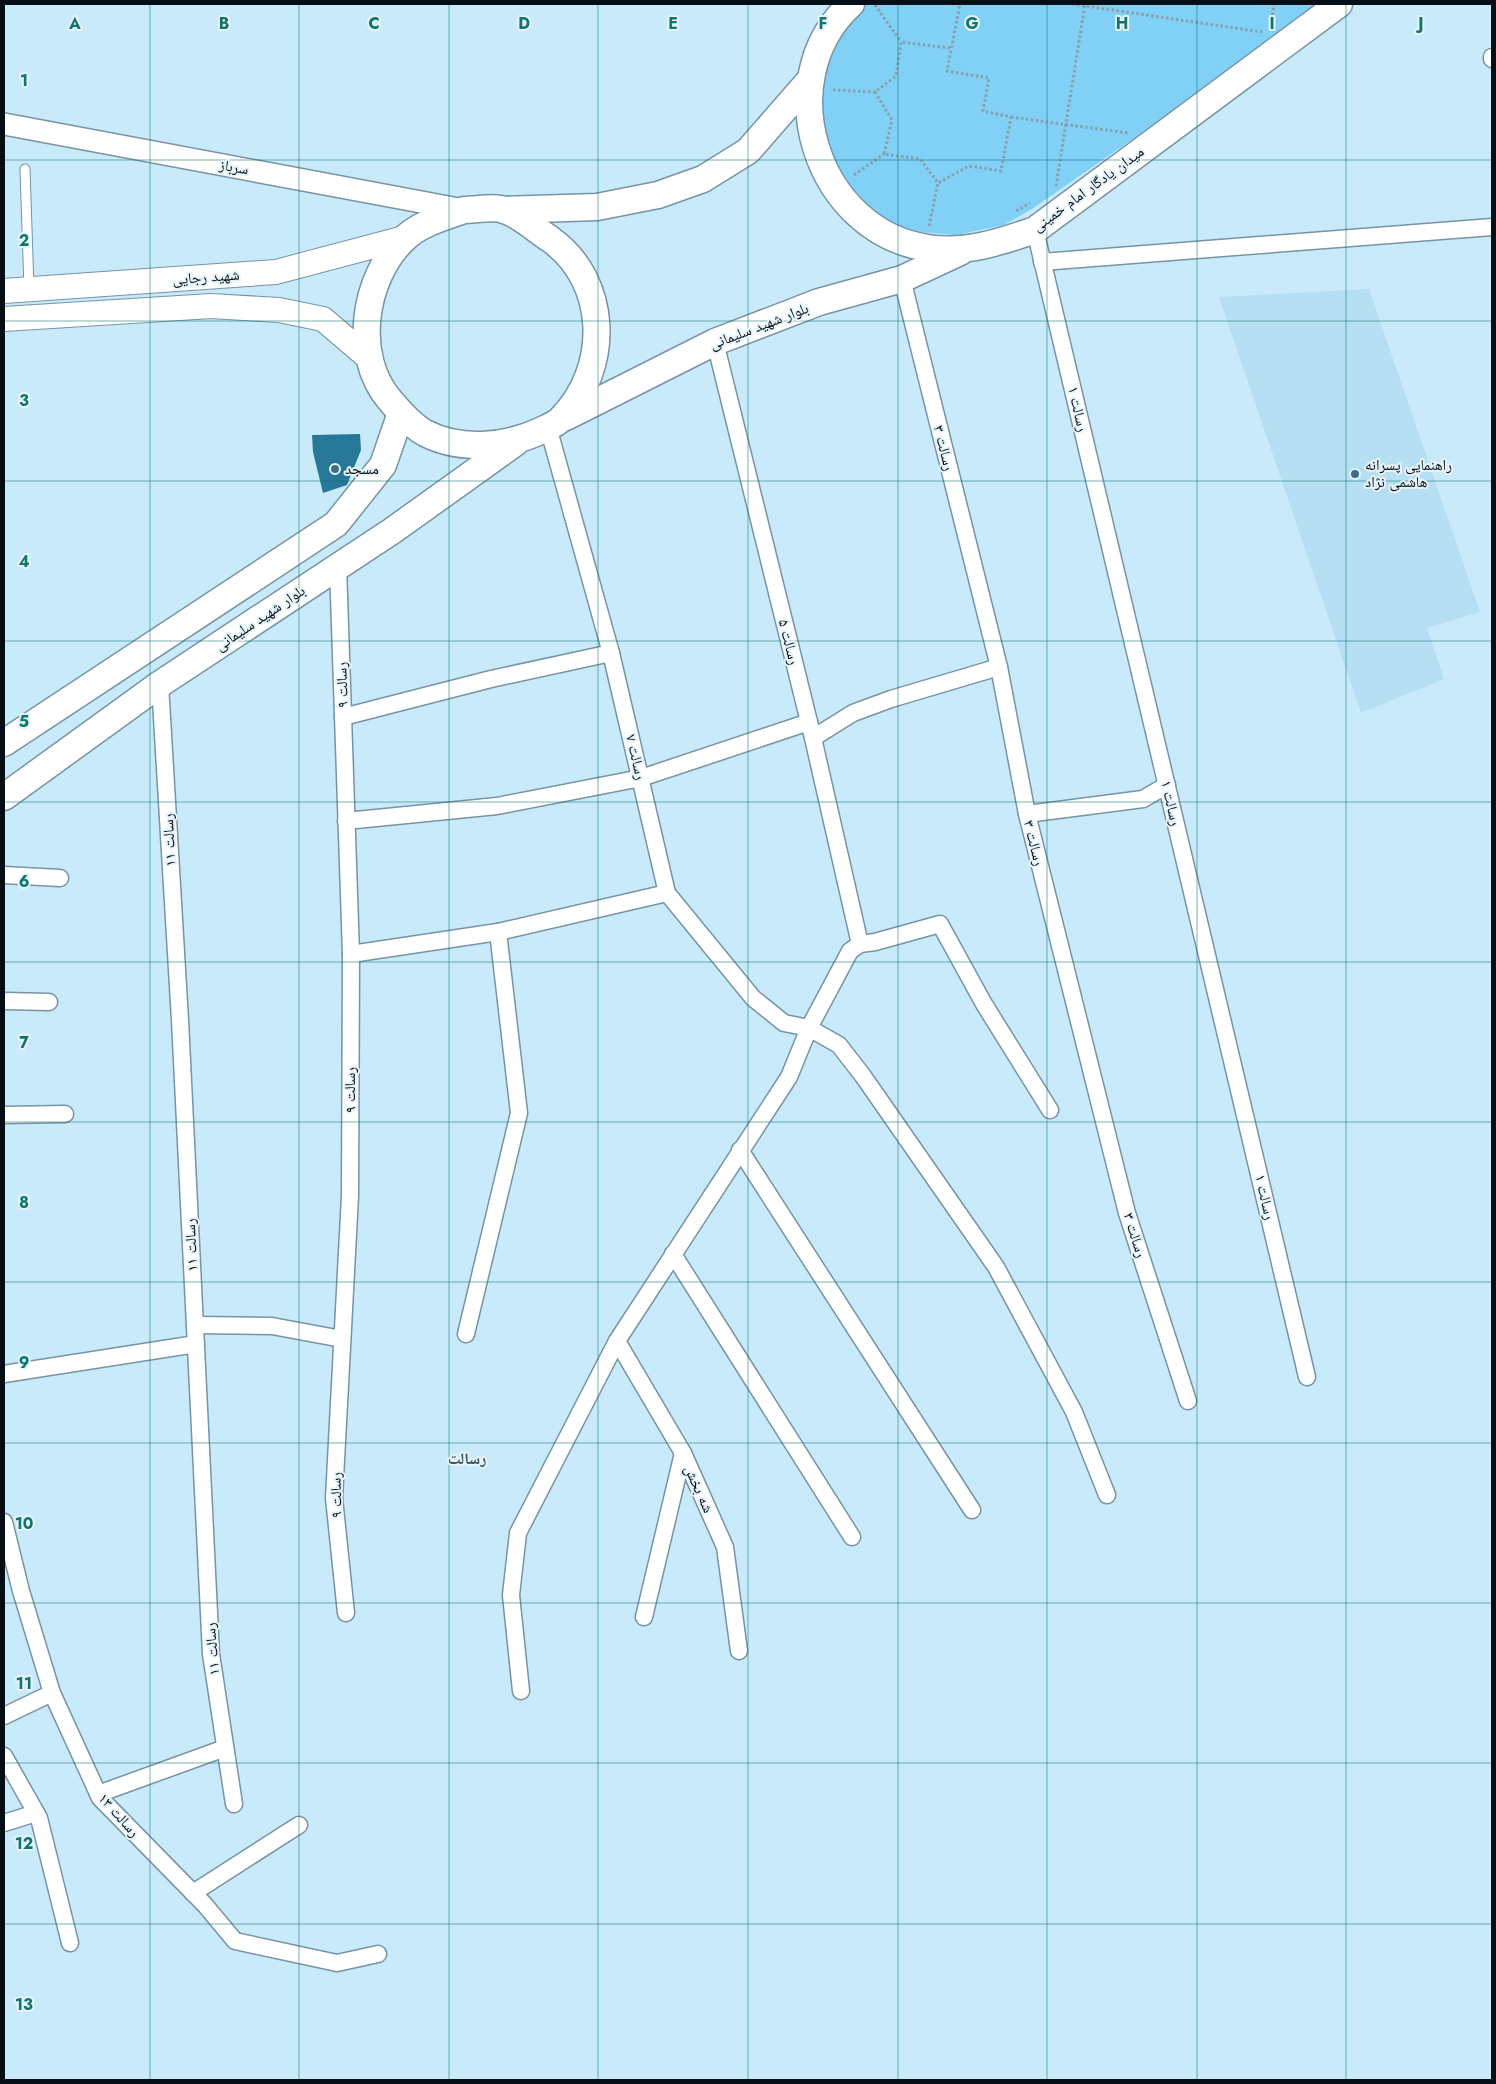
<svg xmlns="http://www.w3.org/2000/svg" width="1496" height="2084" viewBox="0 0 1496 2084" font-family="Jost,'Noto Naskh Arabic',sans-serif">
<rect width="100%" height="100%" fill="#c9eafb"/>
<path fill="#b6dff3" d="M1369,289L1480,612L1427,628L1444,679L1361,713L1219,297Z"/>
<path fill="#81d1f7" d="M866,4H1316L1144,131L1032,209L1004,225L956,235L906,231L869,214L828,163L819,90L828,65L844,30Z"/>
<path fill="#267798" d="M360,434L361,450L347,485L323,493L313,452L312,435Z"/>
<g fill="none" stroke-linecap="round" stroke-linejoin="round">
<g stroke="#7694a4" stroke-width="11">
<path id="service" d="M25,169L29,289"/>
</g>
<g stroke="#7694a4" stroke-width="19">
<g id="minor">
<path d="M1492,57V59"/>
<path d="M1035,230L1307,1377"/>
<path d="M1042,262L1492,227"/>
<path d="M902,279L999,667L1027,814L1127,1213L1188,1401"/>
<path d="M715,342L813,738L860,944"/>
<path d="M548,427L611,653L667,893L753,998L784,1023L809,1028L839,1045L863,1076L996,1267L1074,1412L1107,1495"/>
<path d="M338,566L351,954L350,1196L334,1498L346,1613"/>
<path d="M160,684L180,1020L211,1654L234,1804"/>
<path d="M343,717L491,679L611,653"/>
<path d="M813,738L853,713L891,699L999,667"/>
<path d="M1027,814L1143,799L1167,785"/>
<path d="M346,821L497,806L641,778L809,722"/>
<path d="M4,875L60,878"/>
<path d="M351,954L498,932L667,893"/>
<path d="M4,1001L49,1002"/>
<path d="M4,1115L65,1114"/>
<path d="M740,1150L972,1510"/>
<path d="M673,1254L852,1537"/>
<path d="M195,1325L272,1326L342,1339"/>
<path d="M466,1334L519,1113L498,932"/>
<path d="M617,1341L683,1453L725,1547L739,1651"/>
<path d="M4,1374L196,1344"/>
<path d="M4,1522L21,1591L52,1693L100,1798L205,1905L235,1941L337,1963L378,1954"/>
<path d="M644,1617L683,1453"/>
<path d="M521,1691L511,1595L518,1533L617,1341L789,1077L809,1028L850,951L860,944L875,942L940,924L984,1004L1050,1110"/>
<path d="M4,1716L52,1693"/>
<path d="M4,1756L39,1818L70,1943"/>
<path d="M98,1794L225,1748"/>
<path d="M4,1823L36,1813"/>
<path d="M193,1893L299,1825"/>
</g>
</g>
<g stroke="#7694a4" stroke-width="24">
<path id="tertiary" d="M4,124L464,210"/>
</g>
<g stroke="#7694a4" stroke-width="26">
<g id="secondary">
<path d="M4,291L276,272L404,238"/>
<path d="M4,319L211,306L279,310L323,319L371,360"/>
</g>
</g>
<g stroke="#7694a4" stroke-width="29">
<g id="primary">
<path d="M851,4C768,80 816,232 928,248C965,254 1000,242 1035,230L1339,4"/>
<path d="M464,210C476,210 494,206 505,210C521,216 536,230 550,239C609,281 611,368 561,419C555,425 546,428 538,432C504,447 460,451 425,433C411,425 399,411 389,399C352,355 364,278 403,240C418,224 444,217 464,210Z"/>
<path d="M504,210L597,207L658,195L703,179L748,151L810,80"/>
<path d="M566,417L715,342L819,302L902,279L960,252"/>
<path d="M4,743L336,524L383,465L401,413"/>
<path d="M4,797L160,684L392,531L515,443"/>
</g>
</g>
<g stroke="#86a0ad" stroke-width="3" stroke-dasharray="2.5 2.5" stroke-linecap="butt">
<path d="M1072,4L1262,32"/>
<path d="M875,5L901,42"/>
<path d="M1271,25L1274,4"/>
<path d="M950,48L901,42L896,76L875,92L892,120L884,154L920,159L938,183L969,166L1001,171L1011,117L983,111L989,78L947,71L960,4"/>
<path d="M833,90L875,92"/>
<path d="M1011,117L1128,133"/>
<path d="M854,175L884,154"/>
<path d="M1056,186L1085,4"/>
<path d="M1016,211L1030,203"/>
<path d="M929,226L938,183"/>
</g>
<use href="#service" stroke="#fff" stroke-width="9"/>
<use href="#minor" stroke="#fff" stroke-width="16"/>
<use href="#tertiary" stroke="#fff" stroke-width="21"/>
<use href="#secondary" stroke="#fff" stroke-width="24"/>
<use href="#primary" stroke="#fff" stroke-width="26"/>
</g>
<path fill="none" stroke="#0f766e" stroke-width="1" stroke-opacity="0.55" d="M150,4V2080M299,4V2080M449,4V2080M598,4V2080M748,4V2080M898,4V2080M1047,4V2080M1197,4V2080M1346,4V2080M4,160H1492M4,321H1492M4,481H1492M4,641H1492M4,802H1492M4,962H1492M4,1122H1492M4,1282H1492M4,1443H1492M4,1603H1492M4,1763H1492M4,1924H1492"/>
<g fill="#39718b" stroke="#e7f4fb" stroke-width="2">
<circle cx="335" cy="469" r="5"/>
<circle cx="1355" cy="474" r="5"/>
</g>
<g text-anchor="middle" stroke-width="4" stroke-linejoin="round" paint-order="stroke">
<g font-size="15" fill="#040e14" stroke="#e7f4fb">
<text transform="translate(234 167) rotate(10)" y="5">سرباز</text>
<text transform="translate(1088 189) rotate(-36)" y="5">میدان یادگار امام خمینی</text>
<text transform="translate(206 277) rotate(-4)" y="5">شهید رجایی</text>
<text transform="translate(759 326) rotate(-21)" y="5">بلوار شهید سلیمانی</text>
<text transform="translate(1078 409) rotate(77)" y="5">رسالت ۱</text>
<text transform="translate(944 448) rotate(76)" y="5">رسالت ۳</text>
<text transform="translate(260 618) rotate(-34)" y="5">بلوار شهید سلیمانی</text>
<text transform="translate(789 642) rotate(76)" y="5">رسالت ۵</text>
<text transform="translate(342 685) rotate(-92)" y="5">رسالت ۹</text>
<text transform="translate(636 757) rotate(77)" y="5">رسالت ۷</text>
<text transform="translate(1171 803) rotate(77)" y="5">رسالت ۱</text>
<text transform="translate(169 840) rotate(-93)" y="5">رسالت ۱۱</text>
<text transform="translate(1034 843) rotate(76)" y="5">رسالت ۳</text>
<text transform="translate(350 1090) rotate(-90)" y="5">رسالت ۹</text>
<text transform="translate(1265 1197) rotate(77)" y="5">رسالت ۱</text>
<text transform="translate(1135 1235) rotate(73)" y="5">رسالت ۳</text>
<text transform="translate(191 1245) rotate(-93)" y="5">رسالت ۱۱</text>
<text transform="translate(699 1489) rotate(66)" y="5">شه بخش</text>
<text transform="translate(336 1495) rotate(-91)" y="5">رسالت ۹</text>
<text transform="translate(212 1649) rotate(-95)" y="5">رسالت ۱۱</text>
<text transform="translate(119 1815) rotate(48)" y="5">رسالت ۱۳</text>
</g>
<g font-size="15" fill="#040e14" stroke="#e7f4fb" text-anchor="start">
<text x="1365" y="470">راهنمایی پسرانه<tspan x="1365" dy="17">هاشمی نژاد</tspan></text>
<text x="345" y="474">مسجد</text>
</g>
<g font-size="16" font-weight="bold" fill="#395664" stroke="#e7f4fb">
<text x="467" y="1464">رسالت</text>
</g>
</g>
<g font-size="16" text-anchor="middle" font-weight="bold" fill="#0f766e" stroke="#e7f4fb" stroke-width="4" stroke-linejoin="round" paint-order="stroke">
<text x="75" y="29">A</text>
<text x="224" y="29">B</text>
<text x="374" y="29">C</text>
<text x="524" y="29">D</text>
<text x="673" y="29">E</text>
<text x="823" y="29">F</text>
<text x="972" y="29">G</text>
<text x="1122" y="29">H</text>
<text x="1272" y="29">I</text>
<text x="1421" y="29">J</text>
<text x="24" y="86">1</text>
<text x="24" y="246">2</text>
<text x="24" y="406">3</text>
<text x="24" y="567">4</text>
<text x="24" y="727">5</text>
<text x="24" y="887">6</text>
<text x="24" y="1048">7</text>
<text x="24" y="1208">8</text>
<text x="24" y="1368">9</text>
<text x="24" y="1529">10</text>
<text x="24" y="1689">11</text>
<text x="24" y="1849">12</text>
<text x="24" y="2010">13</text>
</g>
<rect width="1496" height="2084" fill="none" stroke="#040e14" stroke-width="10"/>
</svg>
